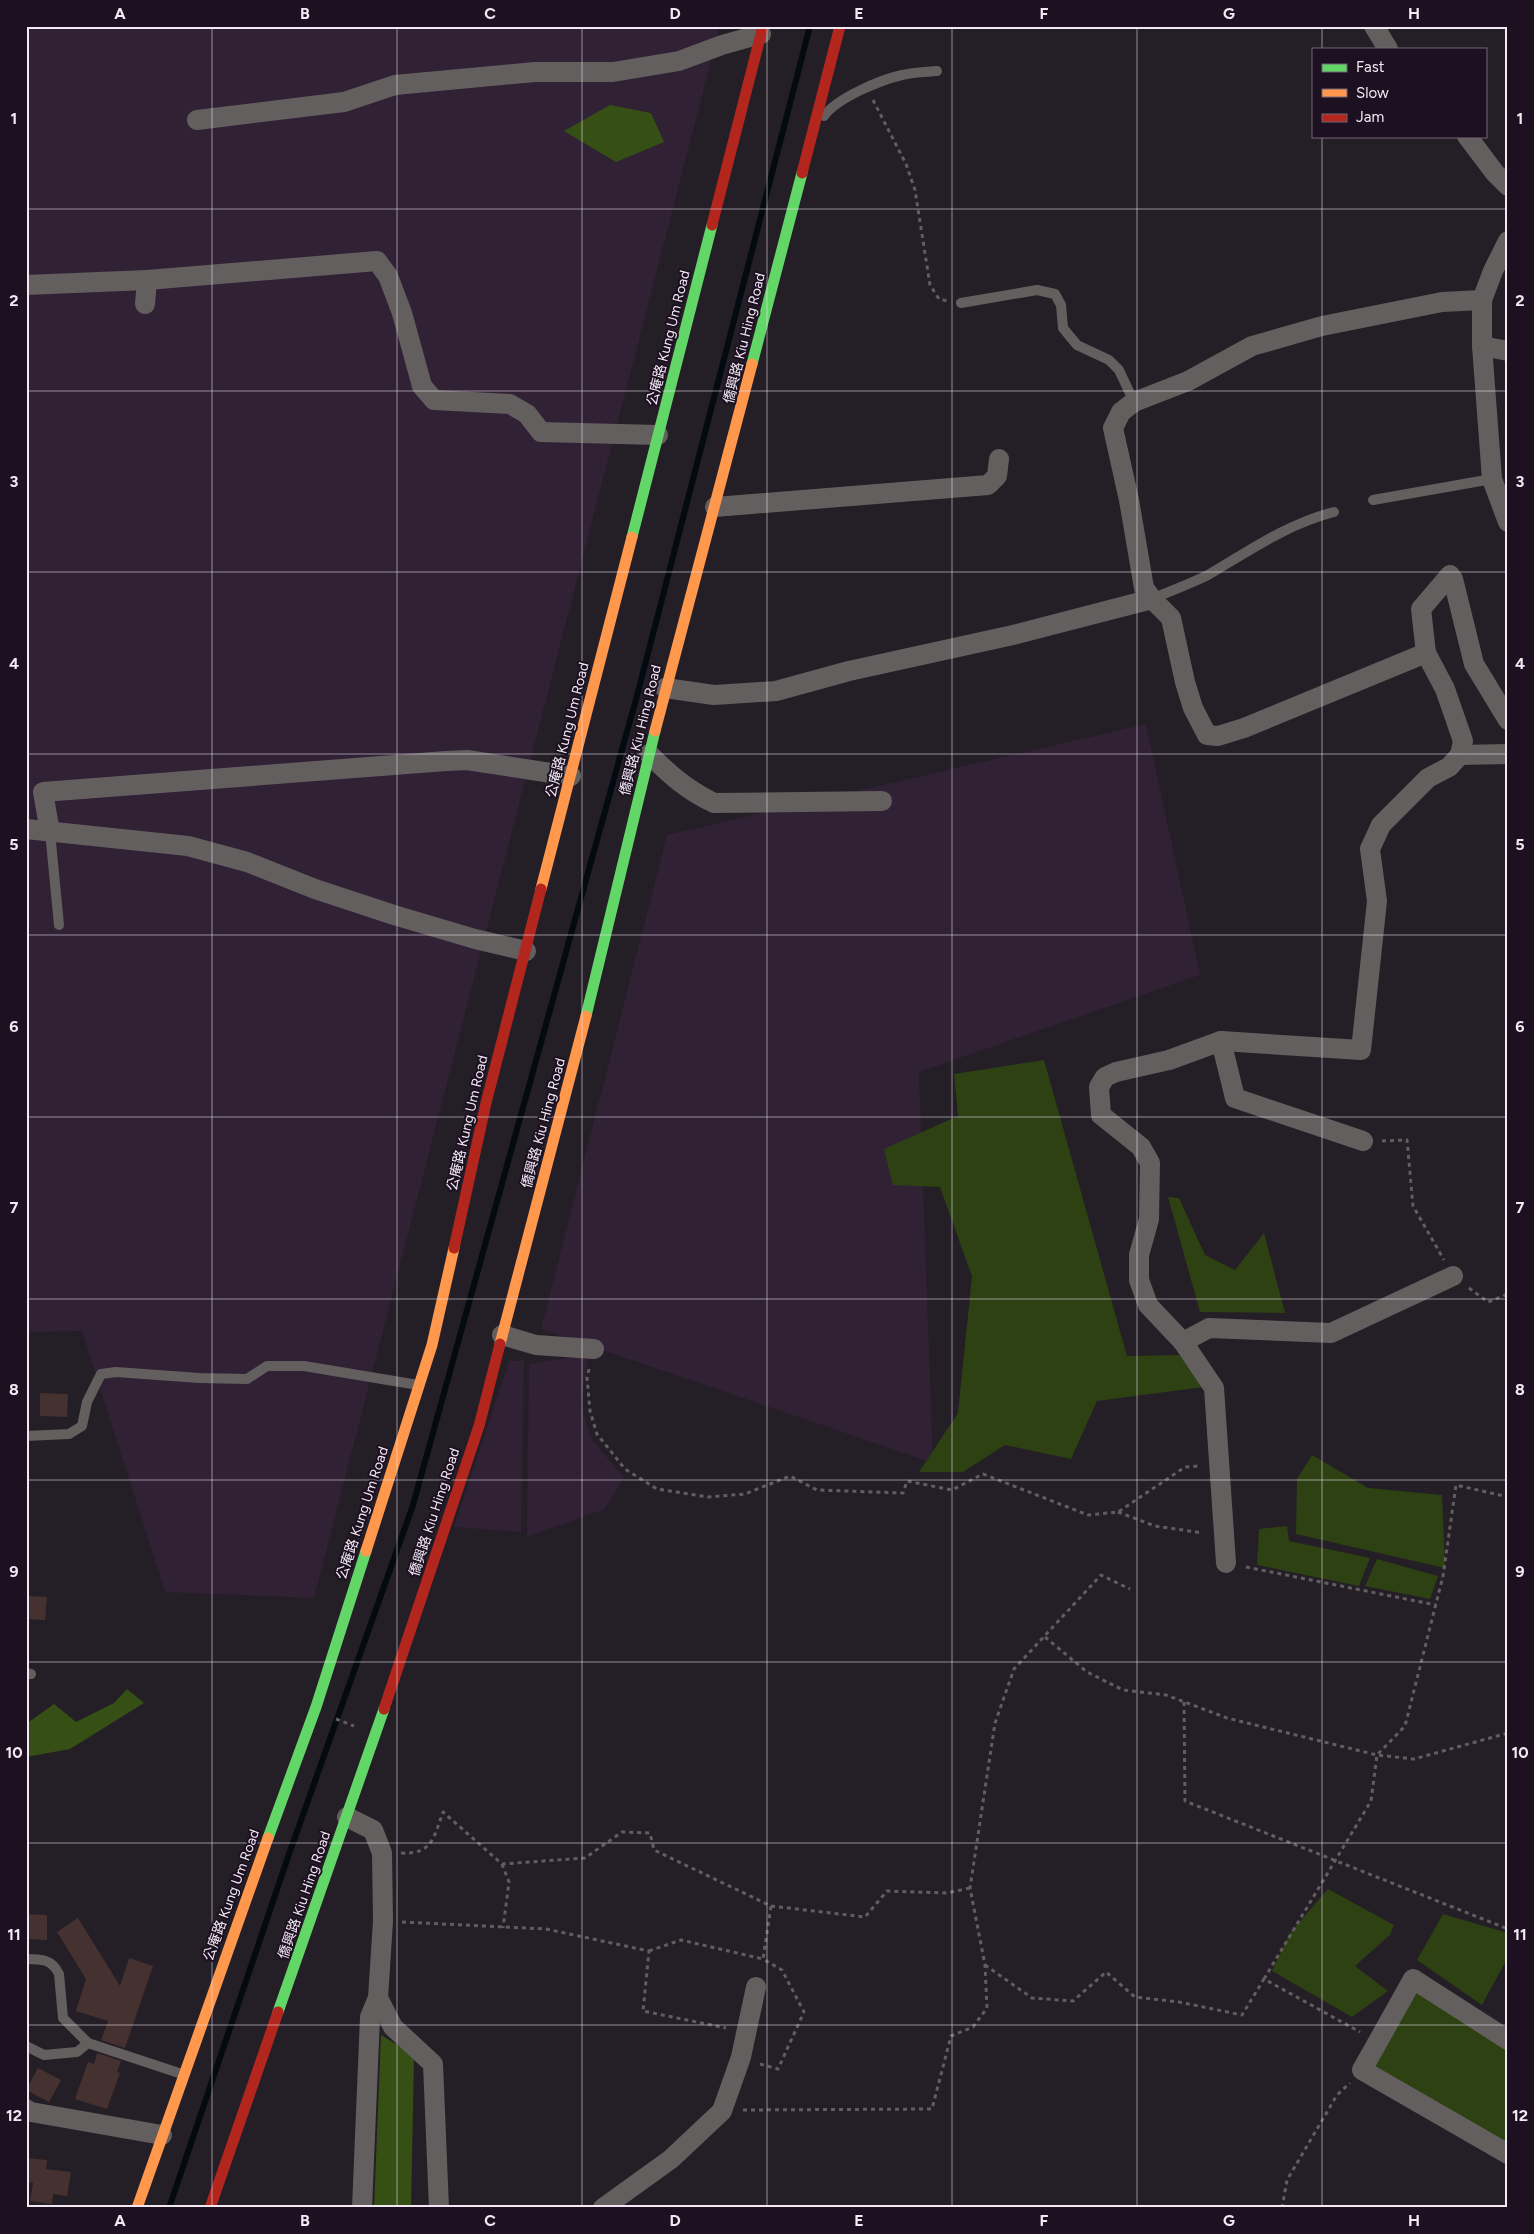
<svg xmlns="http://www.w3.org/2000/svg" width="1534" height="2234" viewBox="0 0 1534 2234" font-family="Figtree,'Noto Sans TC',sans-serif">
<rect width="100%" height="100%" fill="#241e26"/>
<g fill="#302135">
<path d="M26,26H720L314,1598L165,1592L82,1331L26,1332Z"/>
<path d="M1146,724L1200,975L919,1072L933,1463L541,1329L667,835Z"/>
<path d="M588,1355L581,1407L592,1440L624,1477L605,1509L527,1537L529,1364Z"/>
<path d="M509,1361H524L521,1532L454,1527Z"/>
</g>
<g fill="#2d4112">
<path d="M1044,1060L1127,1356L1181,1355L1204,1387L1097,1401L1071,1459L1005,1445L963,1472H919L958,1413L972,1276L940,1187L893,1185L884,1149L958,1116L954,1074Z"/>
<path d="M1168,1197L1179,1198L1205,1255L1235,1270L1264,1233L1285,1313L1200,1312Z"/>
<path d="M1312,1455L1368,1488L1442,1495L1445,1568L1296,1534L1297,1479Z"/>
<path d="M1287,1526L1289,1541L1370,1558L1359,1586L1257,1565L1259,1529Z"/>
<path d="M1377,1559L1438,1576L1430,1599L1365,1586Z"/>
<path d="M1328,1889L1394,1925L1390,1935L1355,1966L1388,1991L1352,2017L1272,1971L1290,1933Z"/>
<path d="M1443,1914L1508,1933V1957L1482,2005L1417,1960Z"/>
<path d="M1415,1992L1508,2048V2147L1371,2064Z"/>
</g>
<g fill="#364f14">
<path d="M610,105L651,113L664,142L616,162L564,131Z"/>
<path d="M127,1689L144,1703L70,1749L26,1757V1724L54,1704L76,1722L114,1703Z"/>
<path d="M381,2035L414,2055L411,2208H374Z"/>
</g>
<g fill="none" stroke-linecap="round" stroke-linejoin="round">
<path stroke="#030b11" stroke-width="6" d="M169,2208L288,1857L413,1505L638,692L810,26"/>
</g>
<g fill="#453230">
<path d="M40,1393L68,1394L67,1417L40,1416Z"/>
<path d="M26,1596L47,1597L45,1620L26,1619Z"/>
<path d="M26,1914L47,1915V1940L26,1939Z"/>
<path d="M78,1918L120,1986L129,1958L153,1966L125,2048L101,2040L108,2021L76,2011L86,1979L57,1932Z"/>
<path d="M97,2053L121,2061L117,2072L120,2073L107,2109L75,2099L88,2062L94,2064Z"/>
<path d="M38,2068L61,2080L49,2102L26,2090Z"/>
<path d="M26,2158L47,2160L46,2169L71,2172L67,2196L53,2194L52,2204L30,2201L33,2183L26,2182Z"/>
</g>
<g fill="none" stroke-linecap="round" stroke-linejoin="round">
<g stroke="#625e60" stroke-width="3" stroke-dasharray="4 4" stroke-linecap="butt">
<path d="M873,100L906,164L915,190L930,285L939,299L948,301"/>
<path d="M1382,1141L1407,1140L1413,1206L1444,1260"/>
<path d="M1469,1288L1488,1302L1508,1294"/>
<path d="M589,1369L587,1378L590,1411L597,1434L625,1469L657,1489L708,1497L745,1494L790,1476L817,1490L903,1493L907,1481L952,1490L983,1474L1088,1515L1118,1512L1185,1467L1199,1466"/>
<path d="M1118,1512L1155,1526L1203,1533"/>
<path d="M1246,1567L1436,1605"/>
<path d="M1045,1637L1087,1672L1123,1690L1166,1695L1227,1718L1377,1755L1414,1759L1508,1733"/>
<path d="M1184,1702L1185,1801L1508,1929"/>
<path d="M336,1719L354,1726"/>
<path d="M401,1853C432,1855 434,1837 443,1812L502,1864L585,1858L622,1832L650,1833L654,1850L771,1906L865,1917L887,1891L947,1893L970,1888"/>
<path d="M502,1864L509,1882L503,1928"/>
<path d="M402,1922L546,1929L649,1951L643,2011L726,2028"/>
<path d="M649,1951L681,1940L763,1959"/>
<path d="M985,1965L1032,1998L1073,2001L1106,1972L1135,1997L1179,2002L1242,2015L1264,1979L1360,2032"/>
<path d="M1264,1979L1371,1801L1377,1755L1405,1726L1443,1576L1456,1485L1508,1497"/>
<path d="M760,2064L778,2069L804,2012L782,1970L763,1959L771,1906"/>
<path d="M743,2110L932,2109L951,2036L973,2027L987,2008L985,1965L970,1888L995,1723L1014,1669L1101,1575L1130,1589"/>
<path d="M1282,2208L1287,2180L1337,2095L1350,2083"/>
</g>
<g stroke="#635f5f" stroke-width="10">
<path d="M824,116C837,98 880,80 902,75C913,72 926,72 937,71"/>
<path d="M961,303L1037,290L1055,294L1061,305L1063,328L1077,345L1109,360L1119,370L1134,402"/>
<path d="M1373,500L1492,479"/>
<path d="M1152,599C1170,591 1190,584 1208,575C1249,551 1287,524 1334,512"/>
<path d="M50,832L59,925"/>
<path d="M26,1436L69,1434L82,1426L87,1402L101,1374L116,1372L199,1378L247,1379L267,1366H304L418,1385"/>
<path d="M26,1673L31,1674"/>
<path d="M26,1959C41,1959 52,1959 59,1974L63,2018L88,2043L77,2052L44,2055L26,2046"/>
<path d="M88,2043L182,2074"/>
</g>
<g stroke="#635f5f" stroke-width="20">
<path d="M1374,26L1388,49"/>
<path d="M197,120L344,102L395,85L535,72H613L679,61L722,45L761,34"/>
<path d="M1467,136L1495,173L1508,186"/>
<path d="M1508,241L1493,271L1482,300V346L1492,479L1508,522"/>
<path d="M26,285L147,280L377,261L388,276L402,313L422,386L434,400L510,404L527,414L541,432L658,435"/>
<path d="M145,304L147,280"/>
<path d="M1482,346L1508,351"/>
<path d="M715,507L988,485L997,476L999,459"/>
<path d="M1426,653L1244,728L1218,736L1207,735L1193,708L1185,682L1171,618L1152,599L1144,588L1129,500L1113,428L1121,412L1134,402L1188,381L1252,346L1322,326L1442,302L1482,300"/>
<path d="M665,688L714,695L776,691L849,671L1013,635L1152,599"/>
<path d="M649,754C670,775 687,790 714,803L882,801"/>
<path d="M1460,755L1508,754"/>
<path d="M26,829L188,846L247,862L315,889L394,915L475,939L526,951"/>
<path d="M50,832L43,792L446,761L467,760L571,776"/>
<path d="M1221,1041L1235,1098L1363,1141"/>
<path d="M502,1335L536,1345L594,1349"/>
<path d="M1183,1342L1209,1328L1331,1333L1453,1276"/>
<path d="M1226,1563L1214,1388L1183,1342L1148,1305L1139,1280V1255L1149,1219L1150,1163L1141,1147L1101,1115L1099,1087L1105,1077L1116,1072L1169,1060L1221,1041L1361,1050L1377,901L1370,849L1381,825L1428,778L1449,767L1460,755L1463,741L1445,689L1426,653L1421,609L1450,575L1453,579L1474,664L1508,720"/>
<path d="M347,1817L373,1830L382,1853L383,1921L378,1998L393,2027L433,2064L439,2208"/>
<path d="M1508,2040L1413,1979L1362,2070L1508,2154"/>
<path d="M26,2109L31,2112L162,2135"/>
<path d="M362,2208L370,2017L378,1998"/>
<path d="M603,2208L671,2159L722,2111L741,2057L756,1987"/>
</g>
<g stroke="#63d668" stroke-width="11">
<path d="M752,364L802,173"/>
<path d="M632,537L712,225"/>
<path d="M586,1016L655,731"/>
<path d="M268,1838L316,1707L366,1551"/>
<path d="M278,2012L384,1709"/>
</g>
<g stroke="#ff974d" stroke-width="11">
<path d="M655,731L752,364"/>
<path d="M541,889L632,537"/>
<path d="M500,1344L586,1016"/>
<path d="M366,1551L432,1345L454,1248"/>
<path d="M137,2208L268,1838"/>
</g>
<g stroke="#b3261e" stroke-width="11">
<path d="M802,173L840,26"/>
<path d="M712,225L763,26"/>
<path d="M454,1248L486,1103L541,889"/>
<path d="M384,1709L479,1426L500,1344"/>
<path d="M210,2208L278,2012"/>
</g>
</g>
<path fill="none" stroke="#f2e9f5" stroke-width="1" stroke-opacity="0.55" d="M212,26V2208M397,26V2208M582,26V2208M767,26V2208M952,26V2208M1137,26V2208M1322,26V49M1322,136V2208M26,209H1508M26,391H1508M26,572H1508M26,754H1508M26,935H1508M26,1117H1508M26,1299H1508M26,1480H1508M26,1662H1508M26,1843H1508M26,2025H1508"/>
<g text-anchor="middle" stroke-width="4" stroke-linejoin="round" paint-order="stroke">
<g font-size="14" fill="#f2e9f5" stroke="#1d1121">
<text transform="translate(668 338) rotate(-76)" y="5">公庵路 Kung Um Road</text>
<text transform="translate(744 338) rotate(-76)" y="5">僑興路 Kiu Hing Road</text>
<text transform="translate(567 730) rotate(-76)" y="5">公庵路 Kung Um Road</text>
<text transform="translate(640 730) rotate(-76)" y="5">僑興路 Kiu Hing Road</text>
<text transform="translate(467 1123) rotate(-77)" y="5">公庵路 Kung Um Road</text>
<text transform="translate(543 1123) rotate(-75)" y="5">僑興路 Kiu Hing Road</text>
<text transform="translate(434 1512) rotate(-72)" y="5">僑興路 Kiu Hing Road</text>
<text transform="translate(362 1513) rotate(-72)" y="5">公庵路 Kung Um Road</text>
<text transform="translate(231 1895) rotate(-70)" y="5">公庵路 Kung Um Road</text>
<text transform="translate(304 1895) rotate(-71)" y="5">僑興路 Kiu Hing Road</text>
</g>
</g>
<rect width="1534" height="2234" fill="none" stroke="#1d1121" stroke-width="55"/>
<rect x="1312" y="48" width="175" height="90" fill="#1d1121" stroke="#726776"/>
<rect x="1322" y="64" width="25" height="8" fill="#63d668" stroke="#726776"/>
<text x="1356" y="72" font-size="15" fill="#f2e9f5">Fast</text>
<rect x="1322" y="89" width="25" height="8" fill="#ff974d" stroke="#726776"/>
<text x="1356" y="98" font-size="15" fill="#f2e9f5">Slow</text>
<rect x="1322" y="114" width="25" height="8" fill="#b3261e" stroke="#726776"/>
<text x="1356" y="122" font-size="15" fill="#f2e9f5">Jam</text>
<rect x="28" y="28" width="1478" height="2178" fill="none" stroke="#f2e9f5" stroke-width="2"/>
<g font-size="16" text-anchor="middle" font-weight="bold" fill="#f2e9f5">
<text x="120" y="19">A</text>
<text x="305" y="19">B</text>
<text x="490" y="19">C</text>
<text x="675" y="19">D</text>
<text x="859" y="19">E</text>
<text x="1044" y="19">F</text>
<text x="1229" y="19">G</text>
<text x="1414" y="19">H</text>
<text x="14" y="124">1</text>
<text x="1520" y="124">1</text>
<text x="14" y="306">2</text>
<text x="1520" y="306">2</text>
<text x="14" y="487">3</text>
<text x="1520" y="487">3</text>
<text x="14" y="669">4</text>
<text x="1520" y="669">4</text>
<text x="14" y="850">5</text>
<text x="1520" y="850">5</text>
<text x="14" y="1032">6</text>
<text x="1520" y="1032">6</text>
<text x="14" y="1213">7</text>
<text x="1520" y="1213">7</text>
<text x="14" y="1395">8</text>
<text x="1520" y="1395">8</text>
<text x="14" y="1577">9</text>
<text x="1520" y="1577">9</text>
<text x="14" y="1758">10</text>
<text x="1520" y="1758">10</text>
<text x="14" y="1940">11</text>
<text x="1520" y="1940">11</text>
<text x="14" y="2121">12</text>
<text x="1520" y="2121">12</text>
<text x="120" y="2226">A</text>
<text x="305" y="2226">B</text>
<text x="490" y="2226">C</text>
<text x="675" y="2226">D</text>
<text x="859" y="2226">E</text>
<text x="1044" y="2226">F</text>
<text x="1229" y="2226">G</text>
<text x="1414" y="2226">H</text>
</g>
</svg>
